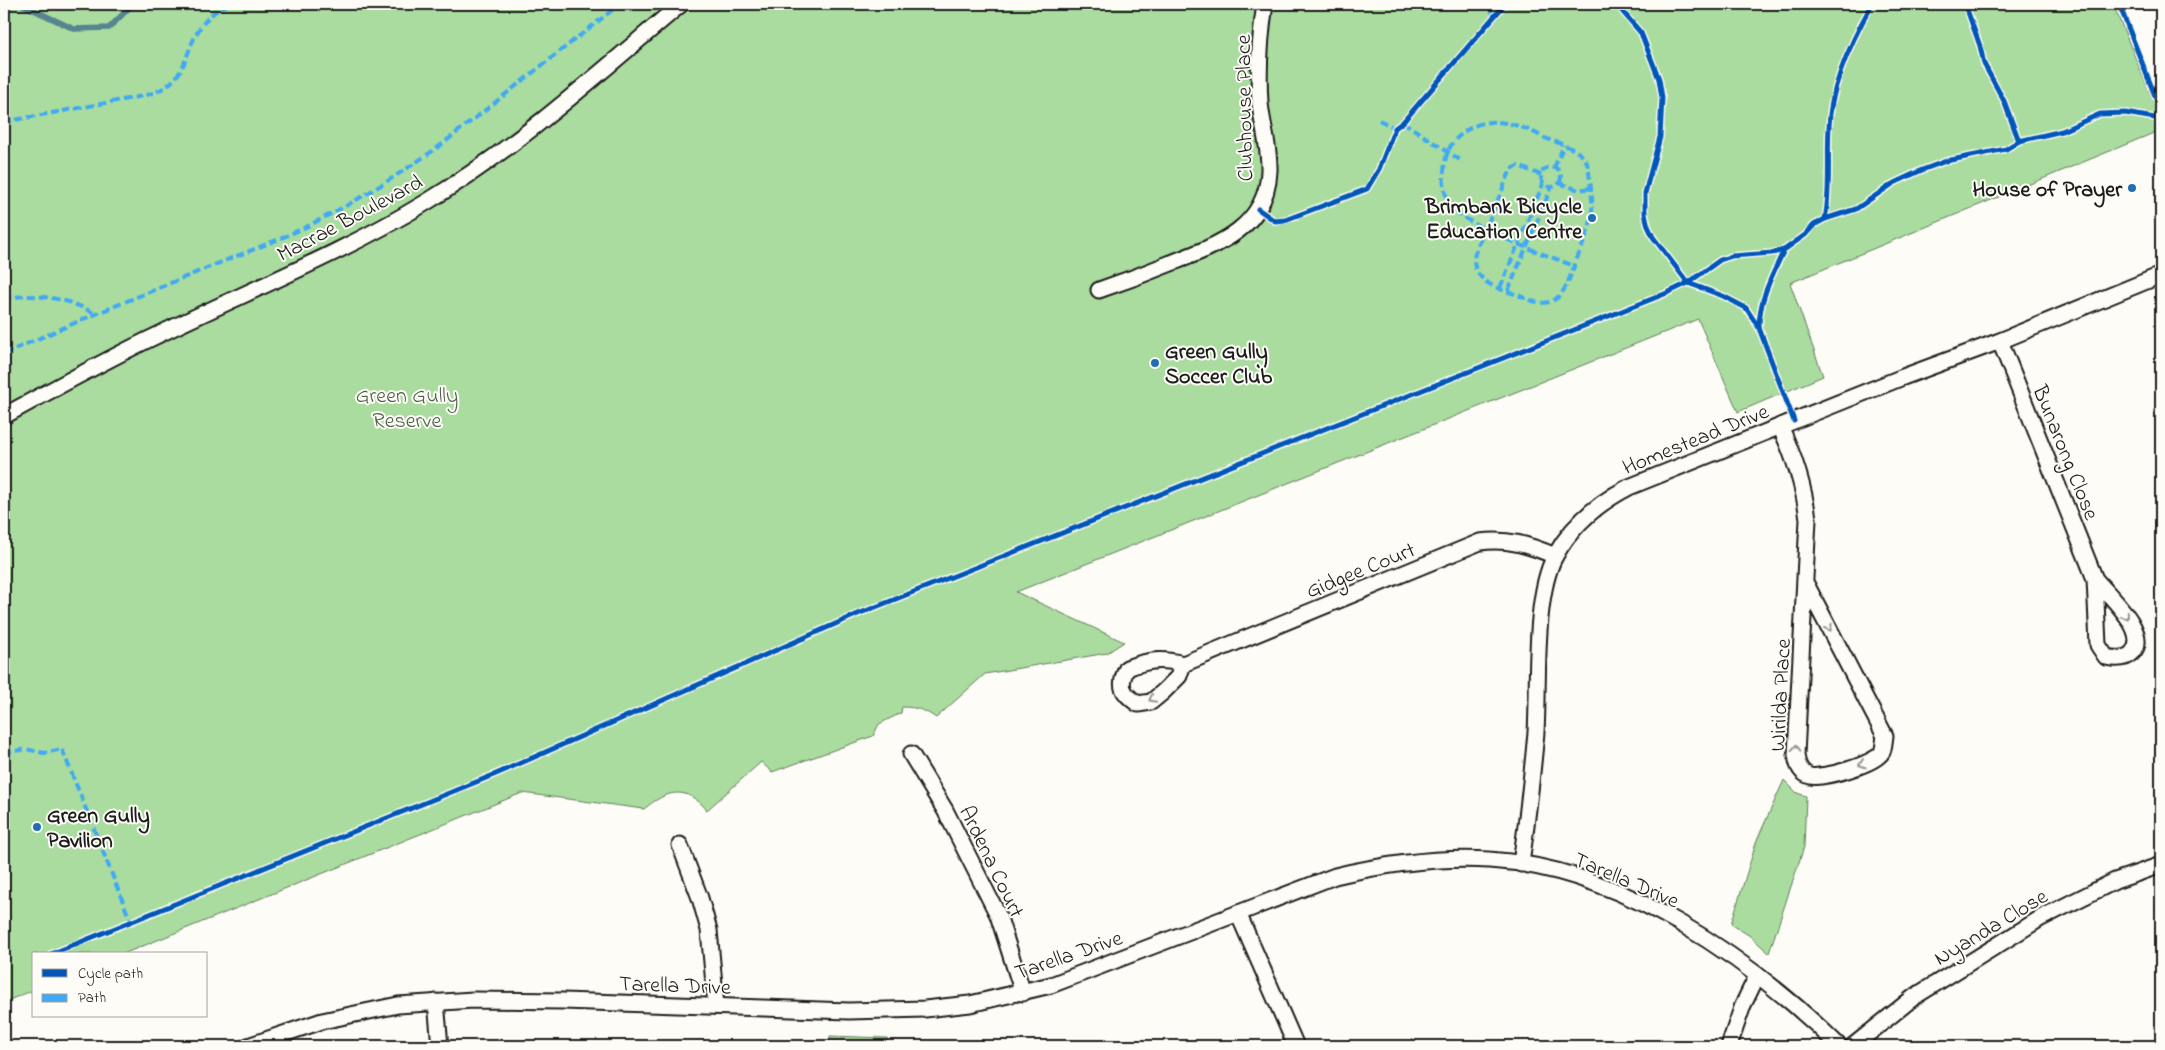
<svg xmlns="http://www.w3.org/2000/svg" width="2165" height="1050" viewBox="0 0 2165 1050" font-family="'Indie Flower',sans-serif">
<rect width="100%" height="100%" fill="#fdfcf7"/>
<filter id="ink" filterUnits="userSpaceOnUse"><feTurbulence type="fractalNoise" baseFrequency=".02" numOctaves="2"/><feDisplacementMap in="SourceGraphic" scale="10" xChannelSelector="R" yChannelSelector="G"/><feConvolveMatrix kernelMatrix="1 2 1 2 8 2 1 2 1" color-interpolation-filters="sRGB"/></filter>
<g filter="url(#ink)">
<g fill="#a9dc9e" stroke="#627c5d">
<path d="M4,4H2113L2161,120V130L1790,283L1823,376L1738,412L1698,319L1016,592L1124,642L1107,653L985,674L936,718C925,710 916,707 902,707L901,713L879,724L873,736L772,772L761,762L707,810C686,785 667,790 644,809L522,793L123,954H34V990L4,1002Z"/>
<path d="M1784,780L1797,793L1806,796L1804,847L1769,953L1750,936L1731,924L1757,840Z"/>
<path d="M830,1036L887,1038L889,1046H829Z"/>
</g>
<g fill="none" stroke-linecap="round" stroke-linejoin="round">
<path stroke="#56848f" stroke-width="5.5" d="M21,4L74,29L109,28L133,4"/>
<g stroke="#1c1c1c" stroke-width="19">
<g id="street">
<path d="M1099,290C1123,282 1147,273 1171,263C1216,246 1267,228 1269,171C1270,148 1262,125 1260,103C1258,70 1260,36 1265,4"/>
<path d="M2000,341L2095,579L2098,645L2106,657C2115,659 2125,660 2132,653C2152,633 2107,594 2095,579"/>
<path d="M4,416C55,388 107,359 160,334C248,291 341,254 425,203C518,147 599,73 681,4"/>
<path d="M1780,426C1794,456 1804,486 1808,519L1796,755C1797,764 1800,773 1810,776C1823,779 1876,764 1882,752C1884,748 1884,741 1885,736L1806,584"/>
<path d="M1183,664L1179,676L1163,692L1151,702L1138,704C1122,693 1118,686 1127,668C1148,660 1162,658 1183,664L1480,542C1507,538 1529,545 1555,556"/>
<path d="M911,754L945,810L998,915L1023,993"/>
<path d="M680,845L700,898L709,930L716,1006"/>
<path d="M1521,864C1527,820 1532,777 1536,732C1539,684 1533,597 1555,556C1572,525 1598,503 1629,487L1903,377L2000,341L2161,275"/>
<path d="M1238,913L1296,1046"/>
<path d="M436,1002L440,1046"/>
<path d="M248,1046L322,1021L398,1005L473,1000L563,1001L849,1011L925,1009L970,1004L1051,985L1335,876C1386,864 1436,857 1489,860C1620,868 1748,957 1839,1046"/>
<path d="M1729,1046L1743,1005L1757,976"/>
<path d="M1853,1046L1914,997L2041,918L2115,881L2161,865"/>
</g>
</g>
<use href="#street" stroke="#fdfcf7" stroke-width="15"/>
<g stroke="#3fa9f5" stroke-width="4" stroke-dasharray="8 4" stroke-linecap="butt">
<path d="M1481,4L1496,15"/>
<path d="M1379,120L1395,128"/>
<path d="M4,122L143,96C194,83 179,50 207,19C213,12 221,8 229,4"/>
<path d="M1403,122L1463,162"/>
<circle cx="1551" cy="177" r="10"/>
<path d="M1554,168L1564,145"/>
<path d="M1541,175L1518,166L1511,169C1502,191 1492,213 1483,235C1479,243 1474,252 1474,260C1474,267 1477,273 1481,277C1489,287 1506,291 1518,295C1530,300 1545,308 1557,298C1568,289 1573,267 1579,254C1592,222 1595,216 1590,181C1589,174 1589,165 1585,159C1577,148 1558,143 1545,138C1533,132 1520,125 1506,123C1486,119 1469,125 1455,140C1447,149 1445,159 1444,171C1443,183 1444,197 1452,207C1470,229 1545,254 1574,266"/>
<path d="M1559,183L1579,190L1591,188"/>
<path d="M1500,288L1543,184"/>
<path d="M1508,291L1551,188"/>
<path d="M4,299C33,292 69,298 95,314"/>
<path d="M4,354C68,325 134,298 200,271C242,253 285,239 325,217C366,196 404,171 441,145L620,4"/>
<path d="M4,753L26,749L44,753L62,749L131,922"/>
</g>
<g stroke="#fdfcf7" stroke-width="8">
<g id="cycleway">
<path d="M1616,4L1641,33L1659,79L1662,98L1660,137L1645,193V214L1648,226L1653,237L1688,283L1723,296L1746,308L1759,328"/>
<path d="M1965,4L1980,46L1984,64L2004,101L2019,141"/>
<path d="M2119,4L2161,111"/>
<path d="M1258,209L1275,221L1285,220L1367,189L1379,169L1395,128L1403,122L1505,4"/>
<path d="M1825,219C1831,189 1827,157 1829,127C1830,87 1853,38 1872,4"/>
<path d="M1784,250C1772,276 1759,299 1759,328L1794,421"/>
<path d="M51,954L496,774L858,614L1667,293L1688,283L1720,260L1732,256L1772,253L1784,250L1805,235L1814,225L1825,219L1856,209L1894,183L1922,170L1946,161L2006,149L2019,141L2062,131L2100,114L2125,113L2161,119"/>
</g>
</g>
<use href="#cycleway" stroke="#0057b8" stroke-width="5"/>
</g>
<defs><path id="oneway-chevron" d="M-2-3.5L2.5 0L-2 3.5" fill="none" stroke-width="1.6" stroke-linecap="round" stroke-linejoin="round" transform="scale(1.25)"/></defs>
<g stroke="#989794">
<use href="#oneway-chevron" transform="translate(2126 616) rotate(51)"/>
<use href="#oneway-chevron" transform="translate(1829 628) rotate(62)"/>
<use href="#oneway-chevron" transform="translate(1152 699) rotate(152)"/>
<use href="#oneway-chevron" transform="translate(1796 748) rotate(-88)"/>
<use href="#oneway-chevron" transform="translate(1862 764) rotate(162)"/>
</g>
</g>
<g fill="#1f6fb2" stroke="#fdfcf7" stroke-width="2">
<circle cx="2132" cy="188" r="5"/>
<circle cx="1592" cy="218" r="5"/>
<circle cx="1155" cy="363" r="5"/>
<circle cx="37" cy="827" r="5"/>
</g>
<g text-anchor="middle" stroke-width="4" stroke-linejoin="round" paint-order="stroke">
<g font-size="22" fill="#1c1c1c" stroke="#fdfcf7">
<text transform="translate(1243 108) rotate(-91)" y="8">Clubhouse Place</text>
<text transform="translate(349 217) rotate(-28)" y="8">Macrae Boulevard</text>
<text transform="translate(1695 438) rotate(-22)" y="8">Homestead Drive</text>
<text transform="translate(2067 452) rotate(68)" y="8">Bunarong Close</text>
<text transform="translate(1360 569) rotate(-22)" y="8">Gidgee Court</text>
<text transform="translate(1779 695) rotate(-87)" y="8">Wirilda Place</text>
<text transform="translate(993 861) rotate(64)" y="8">Ardena Court</text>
<text transform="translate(1627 879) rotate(23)" y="8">Tarella Drive</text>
<text transform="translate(1990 926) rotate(-31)" y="8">Nyanda Close</text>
<text transform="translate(1068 954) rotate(-19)" y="8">Tarella Drive</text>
<text transform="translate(675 984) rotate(2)" y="8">Tarella Drive</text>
</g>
<g font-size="22" font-weight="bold" fill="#1c1c1c" stroke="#fdfcf7" text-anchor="end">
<text x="2122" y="196">House of Prayer</text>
<text x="1582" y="213">Brimbank Bicycle<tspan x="1582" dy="25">Education Centre</tspan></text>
<text x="1165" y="358" text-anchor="start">Green Gully<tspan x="1165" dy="25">Soccer Club</tspan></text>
<text x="47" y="822" text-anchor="start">Green Gully<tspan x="47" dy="25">Pavilion</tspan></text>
</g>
<g font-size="22" fill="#4d5f4a" stroke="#fdfcf7">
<text x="407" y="402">Green Gully<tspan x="407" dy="25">Reserve</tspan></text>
</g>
</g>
<rect width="2165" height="1050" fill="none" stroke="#fdfcf7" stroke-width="20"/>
<rect x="10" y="10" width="2145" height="1030" fill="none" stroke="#1c1c1c" stroke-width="2" filter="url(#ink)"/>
<rect x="32" y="952" width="175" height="65" fill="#fdfcf7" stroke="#a3a29f"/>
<rect x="42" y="969" width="25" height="8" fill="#0057b8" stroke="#a3a29f"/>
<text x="78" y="978" font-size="15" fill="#1c1c1c">Cycle path</text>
<rect x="42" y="994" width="25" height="8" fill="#3fa9f5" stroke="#a3a29f"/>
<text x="78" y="1002" font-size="15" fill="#1c1c1c">Path</text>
</svg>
